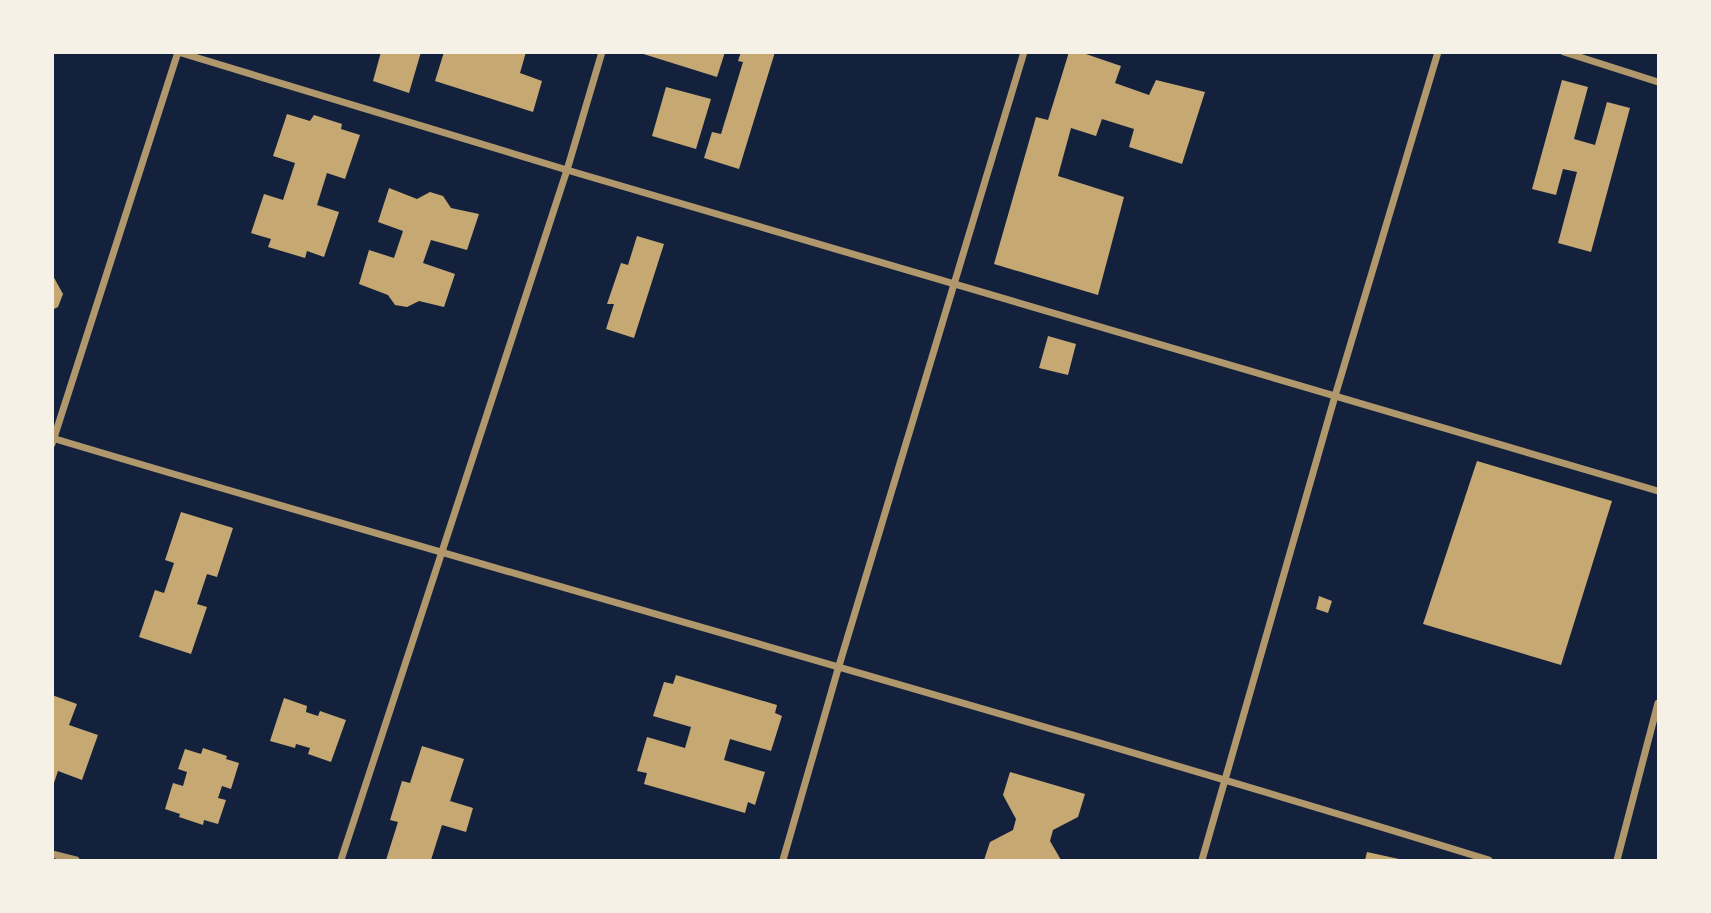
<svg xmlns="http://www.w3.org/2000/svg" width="1711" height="913" viewBox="0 0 1711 913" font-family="Lora,serif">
<rect width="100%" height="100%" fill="#14213d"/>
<g fill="#c6a872">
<path d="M381,52H421L409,93L373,81Z"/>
<path d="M444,52H526L520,73L542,81L533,112L435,81Z"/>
<path d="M637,52H725L717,77Z"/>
<path d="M741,52H775L739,169L704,158L712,132L721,134L743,62L738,61Z"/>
<path d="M1069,52H1080L1121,66L1115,83L1149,95L1156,80L1205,92L1182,164L1129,147L1134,129L1102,119L1096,136L1071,128L1058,176L1124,197L1098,295L994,264L1036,117L1048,120Z"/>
<path d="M1562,80L1588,87L1574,139L1595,145L1607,102L1630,108L1591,252L1558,243L1577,172L1563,169L1556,195L1532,189Z"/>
<path d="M666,87L711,99L696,149L652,136Z"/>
<path d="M287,114L310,121L314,115L342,124L341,129L360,135L345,179L327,173L317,205L339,212L324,257L307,251L305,258L268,247L271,239L251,233L264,194L283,200L295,163L273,156Z"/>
<path d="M389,188L417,199L430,192L443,196L451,208L479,214L467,250L431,240L423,263L455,274L444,307L419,301L407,307L395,305L388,295L359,284L369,250L394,258L403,231L378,222Z"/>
<path d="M637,236L664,244L634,338L606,329L614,304H607L621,263L628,265Z"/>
<path d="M52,274L63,294L58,307L52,310Z"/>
<path d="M1048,336L1076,344L1068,375L1039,368Z"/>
<path d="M1477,461L1612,501L1561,665L1423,624Z"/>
<path d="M181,512L233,528L217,577L207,574L197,604L207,607L191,654L139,637L155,590L164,593L174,563L165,560Z"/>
<path d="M1319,596L1332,601L1328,613L1316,609Z"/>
<path d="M676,675L777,705L775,713L782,716L771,751L730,739L724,760L765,772L755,805L748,802L745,813L644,784L647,773L637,771L647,737L685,748L691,727L653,716L664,682L673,684Z"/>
<path d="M52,695L77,704L69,725L98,735L82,780L58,771L53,786Z"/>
<path d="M284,698L307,706L306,712L318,716L320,711L346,720L331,762L308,754L310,748L296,744L295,748L270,741Z"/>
<path d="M422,746L464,759L450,801L473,808L466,832L442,825L431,860H386L398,822L390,820L402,781L410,783Z"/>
<path d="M203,748L227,756L226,759L239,763L231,789L222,786L218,798L226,800L218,824L204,820L203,825L179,817L180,814L165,809L173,783L183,786L187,772L178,769L185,749L201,754Z"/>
<path d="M1010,772L1085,794L1078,817L1053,830L1050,841L1061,860H984L990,842L1013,830L1016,819L1003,795Z"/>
<path d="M1367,852L1399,859V860H1365Z"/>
</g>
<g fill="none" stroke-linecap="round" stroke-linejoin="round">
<g stroke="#b1986c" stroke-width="7">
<path d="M1564,52L1658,82"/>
<path d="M52,438C531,581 1012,713 1489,860"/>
<path d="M52,444L178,52L567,170L1658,491"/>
<path d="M52,854L76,860"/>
<path d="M341,860L567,170L602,52"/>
<path d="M783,860L838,669L1024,52"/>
<path d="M1202,860L1335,396L1438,52"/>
<path d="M1617,860L1658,703"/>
</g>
</g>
<rect width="1711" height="913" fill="none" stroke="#f6f1e7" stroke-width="108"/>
</svg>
